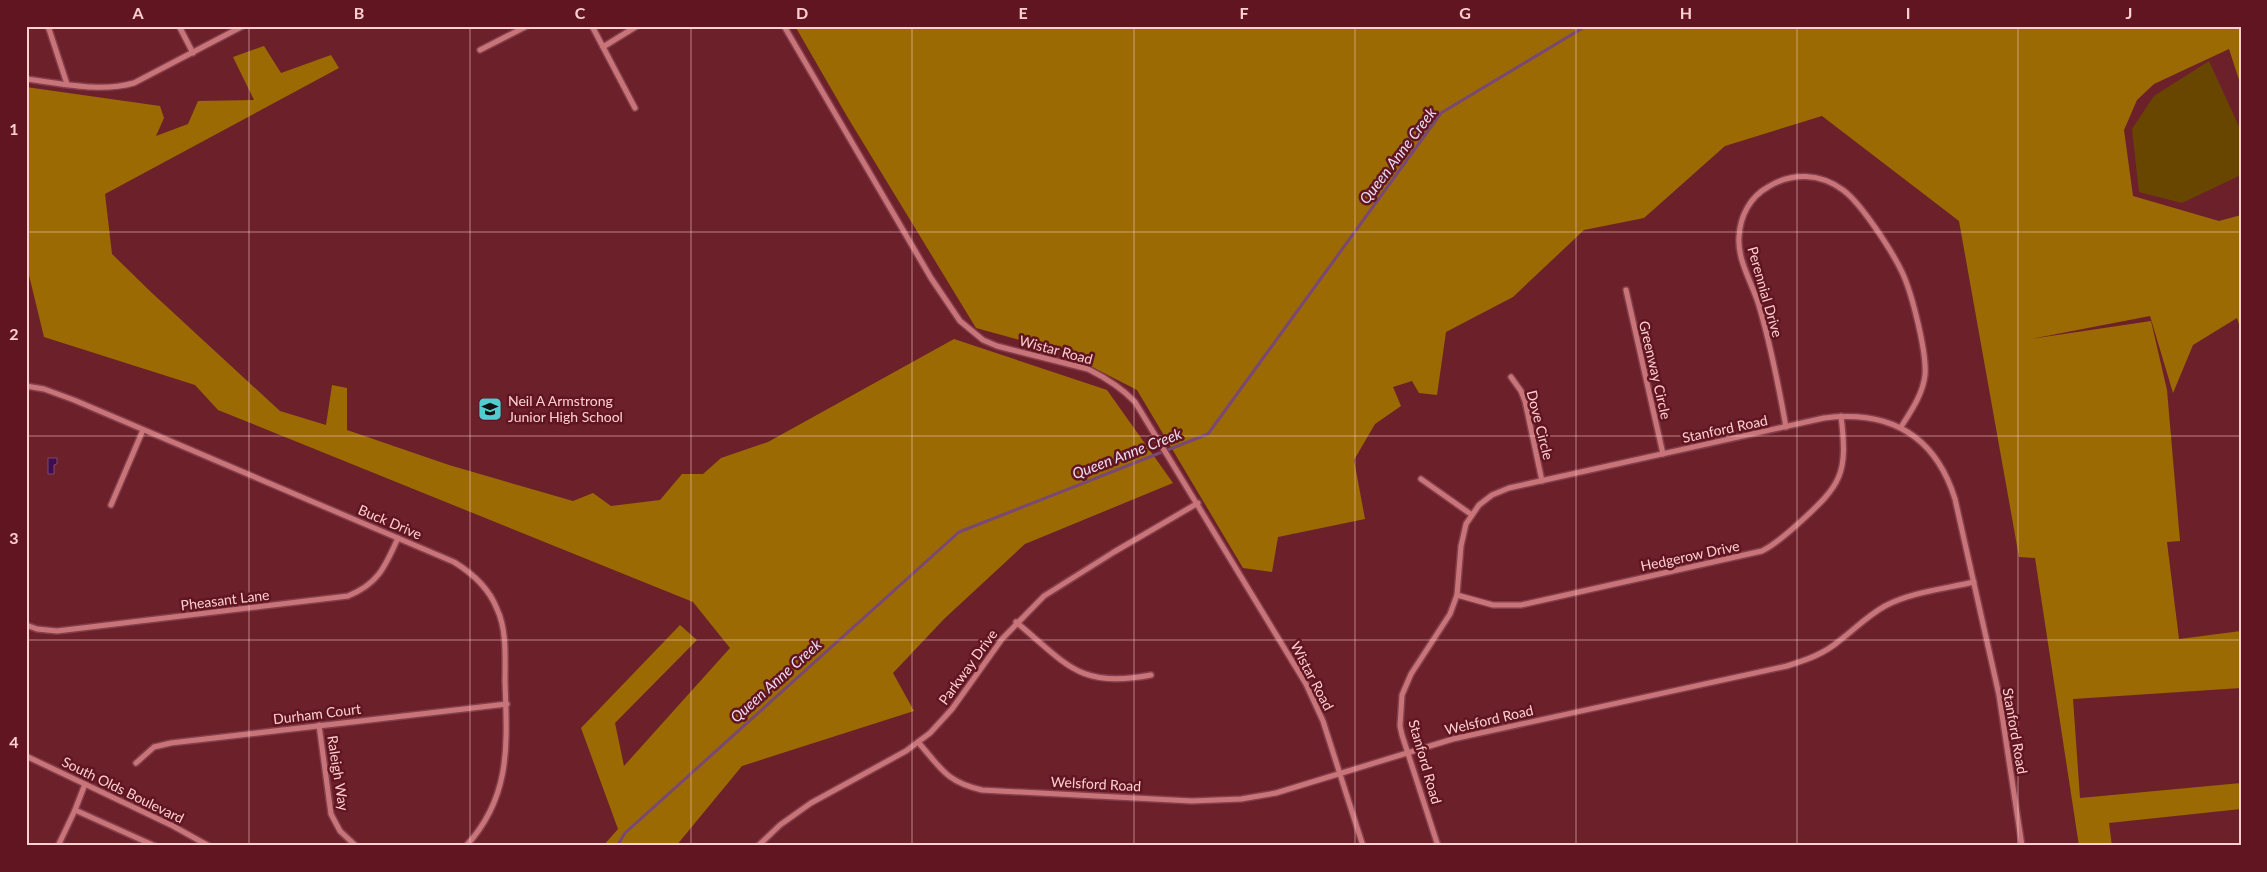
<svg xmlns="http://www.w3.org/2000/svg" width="2267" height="872" viewBox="0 0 2267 872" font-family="Lato,sans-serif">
<rect width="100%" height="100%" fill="#6c212a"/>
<path fill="#694600" d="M2209,61L2241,131V175L2182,203L2139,192L2132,129L2154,96Z"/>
<g fill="#9b6a03">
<path d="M795,26H2241V86L2229,49L2154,84L2137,100L2124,130L2133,196L2219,221L2241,215V330L2237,318L2193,345L2173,393L2150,316L2031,339L2151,321L2167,390L2180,541L2167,542L2179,639L2241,631V688L2073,699L2080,798L2241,783V809L2109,823L2112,846H2079L2035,558L2019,557L1959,221L1822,116L1725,146L1644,218L1584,230L1513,297L1446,332L1437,395L1419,393L1412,381L1393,387L1401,406L1375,424L1354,460L1365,519L1278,537L1272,572L1243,568L1137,390L1063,352L976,328L848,118Z"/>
<path d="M264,46L281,73L331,55L339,68L105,194L112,254L152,293L280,411L326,425L332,385L347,388V430L449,465L573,501L593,493L611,506L660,500L682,474H703L721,458L768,442L954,339L1107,390L1173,483L1025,544L944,619L893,673L914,711L742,766L676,846H603L618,829L581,728L680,625L697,640L615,723L624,766L730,648L693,602L218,410L195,385L44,337L26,263V87L160,106L164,118L156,136L188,124L198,101L254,100L233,57Z"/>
</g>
<path fill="#3f0d4e" stroke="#794875" d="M48,458H57V464L54,465V474H48Z"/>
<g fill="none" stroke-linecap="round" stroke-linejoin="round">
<path stroke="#794875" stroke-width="3" d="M617,846L625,833L959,532L1208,434L1441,113L1586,26"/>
<g stroke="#823e4b" stroke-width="8">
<g id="minor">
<path d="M48,26L67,84"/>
<path d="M179,26L193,53"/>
<path d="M592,26L635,108"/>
<path d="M784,26L931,278L960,321L983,340L997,346L1088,369C1106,378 1121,387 1135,402L1306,684L1323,721L1363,846"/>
<path d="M603,47L637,26"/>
<path d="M480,50L527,26"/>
<path d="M26,79C61,83 99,93 134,83L243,26"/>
<path d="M1626,290L1663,454"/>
<path d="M1511,377L1521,391L1525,401L1542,481"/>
<path d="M26,386L44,389L74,400L454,562C472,573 489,588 497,609C507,630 505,657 505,681C507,743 512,796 466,846"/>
<path d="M1786,427C1779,388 1771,347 1760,309C1754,286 1737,261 1739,237C1740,216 1750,197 1768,187C1792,172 1820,173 1843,190C1861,203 1892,251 1902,272C1912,293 1927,353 1925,375C1923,394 1911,411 1901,427"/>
<path d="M1421,479L1472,515"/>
<path d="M111,505L143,430"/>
<path d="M1457,595L1493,605H1521L1762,551C1776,544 1788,533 1799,523C1842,484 1848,474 1841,416"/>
<path d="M1016,622C1067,664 1079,689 1151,675"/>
<path d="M26,625L37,629L57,631L348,596C378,584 385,567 398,538"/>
<path d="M319,725L331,814L340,831L356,846"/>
<path d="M918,742C941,768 946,782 982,790L1192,801L1241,799L1276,793L1453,739L1787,666C1806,660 1824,654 1839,641C1855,629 1867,616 1885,606C1911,592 1944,589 1974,582"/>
<path d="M26,756L173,826L209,846"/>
<path d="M136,763L154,747L171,743L507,704"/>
<path d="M75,810L155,846"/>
<path d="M58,846L75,810L85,784"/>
<path d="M758,846L780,825L811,803L906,751L930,733L952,709L1002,639L1044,596L1114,552L1198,503"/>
<path d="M1438,846L1402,735L1400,726L1402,695L1411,674L1450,614L1457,595L1461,546L1466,524L1479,505L1492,495L1509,488L1824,418C1890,410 1935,435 1955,499L1999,695L2022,846"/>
</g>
</g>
<use href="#minor" stroke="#c97479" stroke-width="5"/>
</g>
<path fill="none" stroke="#ffd0d0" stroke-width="1" stroke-opacity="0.55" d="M249,26V846M470,26V846M691,26V846M912,26V846M1134,26V846M1355,26V846M1576,26V846M1797,26V846M2018,26V846M26,232H2241M26,436H2241M26,640H2241"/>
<defs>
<g id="school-square" transform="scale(1.25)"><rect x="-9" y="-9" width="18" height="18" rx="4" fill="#52cdcf" stroke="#601520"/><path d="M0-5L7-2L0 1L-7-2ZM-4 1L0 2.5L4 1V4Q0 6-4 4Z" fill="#111"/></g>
</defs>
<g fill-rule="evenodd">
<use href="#school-square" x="490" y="409"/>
</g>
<g text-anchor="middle" stroke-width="5" stroke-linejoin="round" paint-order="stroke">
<g font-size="14" fill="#ffd0d0" stroke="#601520">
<text transform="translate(1765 292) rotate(74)" y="5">Perennial Drive</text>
<text transform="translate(1056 350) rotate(15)" y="5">Wistar Road</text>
<text transform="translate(1655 370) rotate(77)" y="5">Greenway Circle</text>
<text transform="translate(1540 425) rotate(76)" y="5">Dove Circle</text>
<text transform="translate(1725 429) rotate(-12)" y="5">Stanford Road</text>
<text transform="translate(390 522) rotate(23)" y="5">Buck Drive</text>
<text transform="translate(1690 556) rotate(-12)" y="5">Hedgerow Drive</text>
<text transform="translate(225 600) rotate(-7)" y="5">Pheasant Lane</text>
<text transform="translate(968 667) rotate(-54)" y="5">Parkway Drive</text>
<text transform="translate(1312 676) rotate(62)" y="5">Wistar Road</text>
<text transform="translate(317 714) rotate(-7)" y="5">Durham Court</text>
<text transform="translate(1489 720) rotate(-13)" y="5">Welsford Road</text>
<text transform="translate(2015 731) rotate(80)" y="5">Stanford Road</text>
<text transform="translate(1425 762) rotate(74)" y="5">Stanford Road</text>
<text transform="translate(338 773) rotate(81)" y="5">Raleigh Way</text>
<text transform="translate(1096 784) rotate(3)" y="5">Welsford Road</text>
<text transform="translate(123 790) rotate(26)" y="5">South Olds Boulevard</text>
</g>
<g font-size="14" fill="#ffd0d0" stroke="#601520" text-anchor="start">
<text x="508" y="406">Neil A Armstrong<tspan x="508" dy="16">Junior High School</tspan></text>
</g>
<g font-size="15" font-style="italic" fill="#ecdcf3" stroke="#601520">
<text transform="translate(1398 156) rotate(-53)" y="5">Queen Anne Creek</text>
<text transform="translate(1127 454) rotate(-21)" y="5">Queen Anne Creek</text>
<text transform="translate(776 681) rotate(-42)" y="5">Queen Anne Creek</text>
</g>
</g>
<rect width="2267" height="872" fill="none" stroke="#601520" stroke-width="55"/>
<rect x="28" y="28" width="2212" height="816" fill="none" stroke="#ffd0d0" stroke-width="2"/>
<g font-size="16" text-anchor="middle" font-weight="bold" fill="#ffd0d0">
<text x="138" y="19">A</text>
<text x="359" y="19">B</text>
<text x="580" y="19">C</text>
<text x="802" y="19">D</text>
<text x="1023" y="19">E</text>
<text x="1244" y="19">F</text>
<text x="1465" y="19">G</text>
<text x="1686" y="19">H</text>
<text x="1908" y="19">I</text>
<text x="2129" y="19">J</text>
<text x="14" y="135">1</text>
<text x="14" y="340">2</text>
<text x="14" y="544">3</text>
<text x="14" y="748">4</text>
</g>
</svg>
